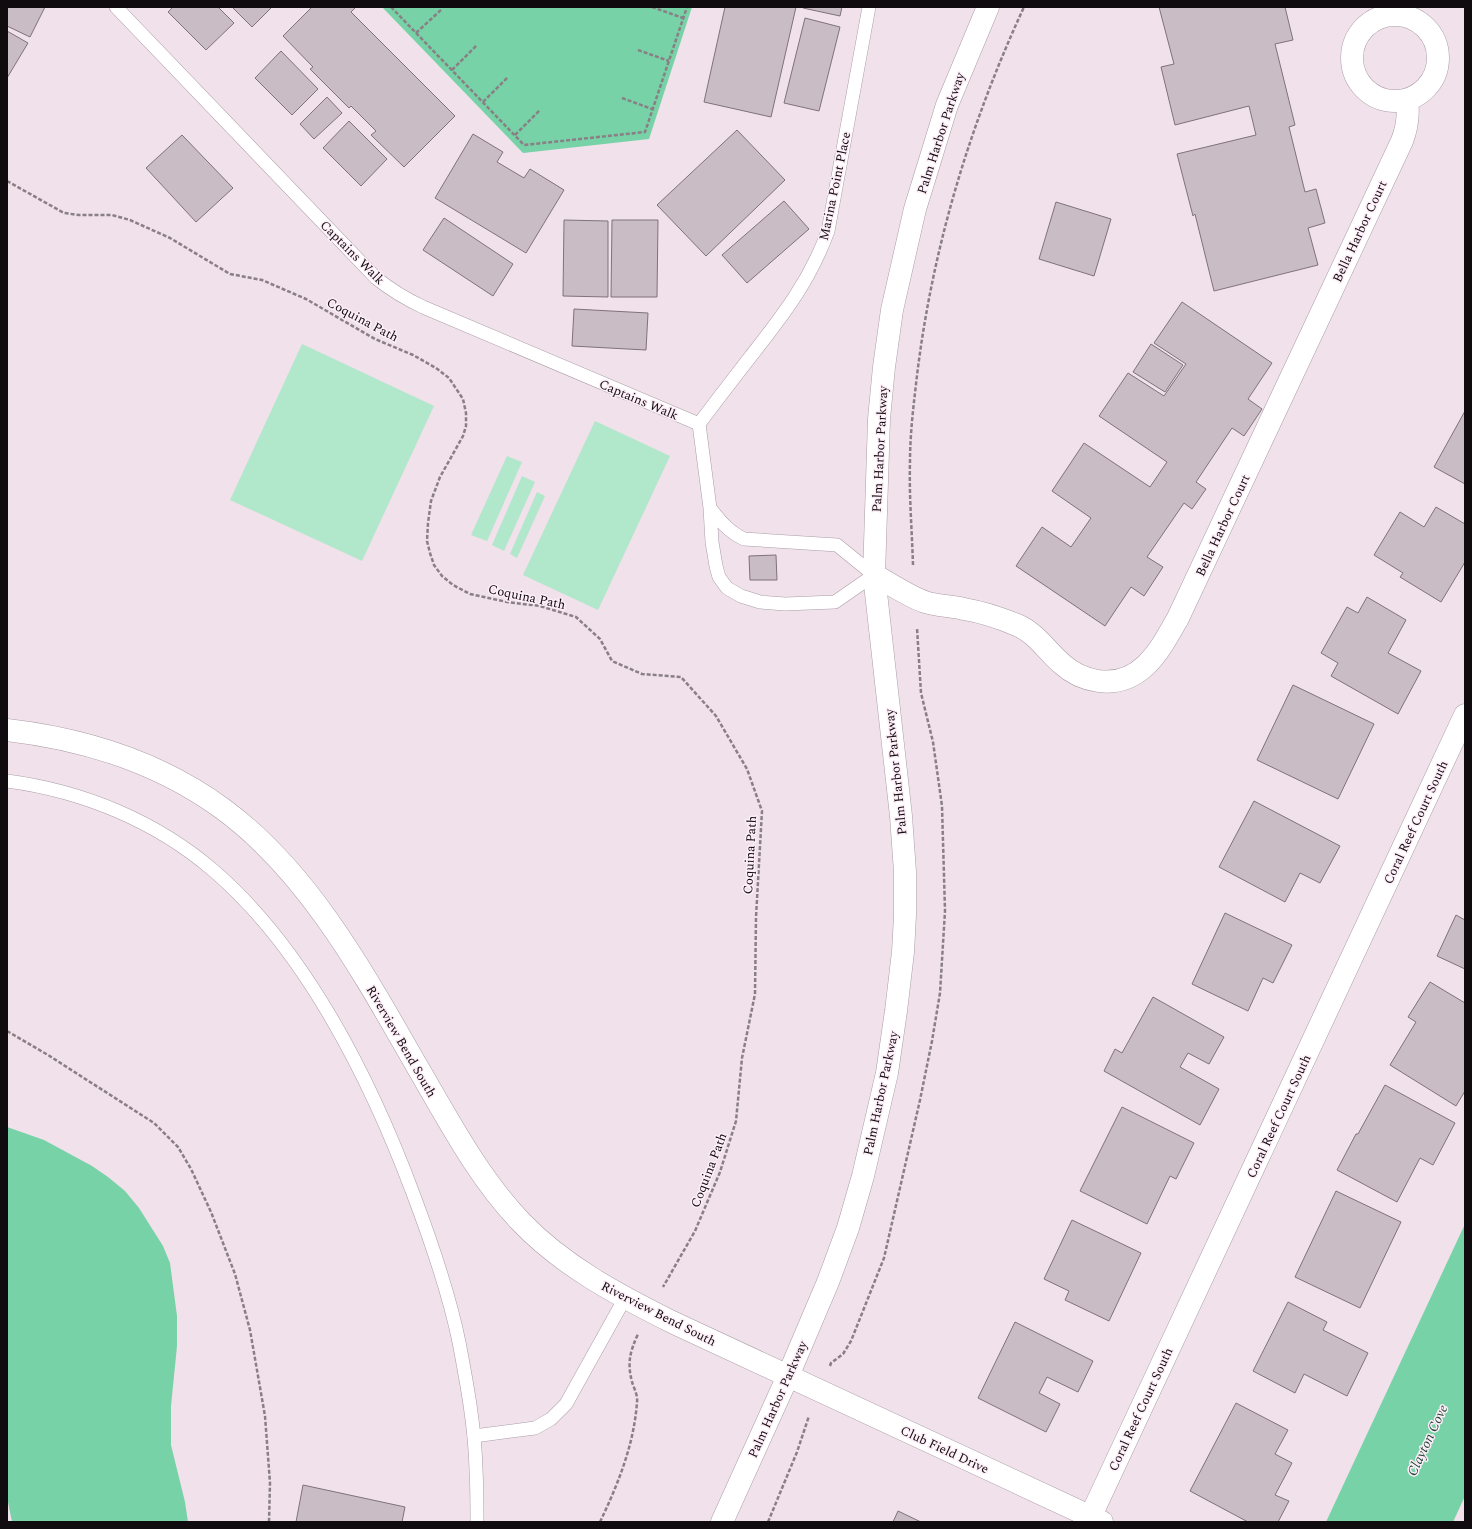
<svg xmlns="http://www.w3.org/2000/svg" width="1472" height="1529" viewBox="0 0 1472 1529" font-family="Spectral,serif">
<rect width="100%" height="100%" fill="#f0e1ea"/>
<g fill="#b1e7cb">
<path d="M302,344L434,406L362,561L230,500Z"/>
<path d="M595,421L670,456L598,610L523,575Z"/>
<path d="M507,456L522,462L487,541L471,535Z"/>
<path d="M522,476L535,482L504,551L492,545Z"/>
<path d="M537,492L545,496L517,558L510,554Z"/>
</g>
<g fill="#77d2a7">
<path d="M382,7H692L649,139L523,153Z"/>
<path d="M7,1127L44,1140L92,1166L108,1177L125,1191L139,1208L163,1246L170,1263L177,1316V1346L171,1406V1445L185,1502L188,1522H12L7,1497Z"/>
<path d="M1465,1224V1496L1453,1522H1326Z"/>
</g>
<g fill="#cabcc5" stroke="#7f727b">
<path d="M7,7H45L30,37L7,26Z"/>
<path d="M173,7H218L234,23L206,50L168,12Z"/>
<path d="M232,7H272L252,27Z"/>
<path d="M312,7H356L351,12L455,116L404,167L371,135L376,131L351,106L349,108L310,69L313,67L283,36Z"/>
<path d="M725,7H796L771,117L704,102Z"/>
<path d="M803,7H842L840,16L803,8Z"/>
<path d="M1159,7H1285L1293,40L1275,44L1295,125L1289,127L1305,192L1316,189L1325,223L1308,228L1318,265L1214,291L1195,214L1193,216L1177,154L1256,135L1249,106L1175,125L1161,67L1174,64Z"/>
<path d="M805,18L840,27L819,111L784,103Z"/>
<path d="M7,31L28,43L7,78Z"/>
<path d="M281,51L318,89L292,115L255,78Z"/>
<path d="M327,97L342,113L314,139L300,124Z"/>
<path d="M349,121L387,159L361,186L323,148Z"/>
<path d="M737,130L785,180L706,256L657,205Z"/>
<path d="M473,134L503,152L497,162L524,178L530,169L564,190L526,253L435,198Z"/>
<path d="M182,135L233,188L196,222L146,168Z"/>
<path d="M784,201L809,229L747,283L722,255Z"/>
<path d="M1056,202L1111,219L1094,276L1039,259Z"/>
<path d="M444,218L513,264L493,296L423,250Z"/>
<path d="M564,220L608,221V297L563,296Z"/>
<path d="M612,220H658L657,297H611Z"/>
<path d="M1182,302L1272,363L1248,399L1262,409L1244,436L1232,428L1196,482L1206,489L1192,509L1184,503L1147,557L1163,567L1144,596L1131,587L1105,626L1016,566L1042,527L1071,547L1091,518L1052,491L1084,443L1150,487L1167,462L1099,416L1128,373L1164,396L1186,364L1154,343Z"/>
<path d="M574,309L648,313L646,350L572,346Z"/>
<path d="M1151,344L1183,365L1165,392L1133,372Z"/>
<path d="M1465,411V484L1434,467Z"/>
<path d="M1436,507L1465,524V562L1441,602L1400,577L1403,573L1374,555L1400,512L1424,527Z"/>
<path d="M776,555L777,580H750L749,556Z"/>
<path d="M1367,597L1406,620L1388,653L1421,671L1398,714L1331,676L1338,663L1321,653L1347,607L1358,613Z"/>
<path d="M1293,685L1374,724L1338,799L1257,760Z"/>
<path d="M1254,801L1340,846L1320,883L1300,873L1285,902L1219,867Z"/>
<path d="M1225,913L1292,945L1273,983L1263,978L1248,1011L1192,984Z"/>
<path d="M1456,915L1465,920V969L1437,956Z"/>
<path d="M1430,982L1465,1003V1091L1456,1106L1390,1065L1416,1022L1408,1017Z"/>
<path d="M1153,997L1224,1037L1209,1064L1188,1053L1180,1067L1219,1089L1200,1125L1104,1071L1115,1049L1122,1053Z"/>
<path d="M1385,1085L1455,1123L1433,1165L1420,1158L1397,1202L1337,1170L1356,1134H1358Z"/>
<path d="M1122,1107L1194,1143L1176,1179L1170,1176L1147,1224L1080,1191Z"/>
<path d="M1336,1191L1401,1222L1360,1308L1295,1277Z"/>
<path d="M1072,1220L1141,1253L1109,1321L1065,1300L1069,1291L1044,1279Z"/>
<path d="M1288,1302L1327,1322L1323,1330L1368,1353L1347,1396L1304,1374L1295,1393L1253,1371Z"/>
<path d="M1015,1322L1093,1361L1078,1392L1047,1377L1039,1393L1060,1404L1046,1432L978,1398Z"/>
<path d="M1236,1403L1288,1430L1275,1454L1292,1463L1275,1495L1289,1501L1278,1522H1248L1190,1491Z"/>
<path d="M303,1485L405,1507L402,1522H296Z"/>
<path d="M898,1511L921,1522H893Z"/>
</g>
<g fill="none" stroke-linecap="round" stroke-linejoin="round">
<g stroke="#ab9da6" stroke-width="14">
<g id="service">
<path d="M116,7L376,278C391,290 406,299 423,307L699,424"/>
<path d="M699,424L710,508L712,542L716,566L719,577L727,588L741,596L760,602L785,604L835,602L874,575L837,545L744,539C729,532 720,521 710,508"/>
<path d="M699,424C716,401 734,378 751,356C783,315 810,281 828,231L869,7"/>
<path d="M7,781C83,791 156,821 214,871C307,951 372,1083 414,1196C432,1244 449,1293 459,1342C467,1384 475,1427 476,1470C477,1487 477,1505 477,1522"/>
<path d="M474,1436L535,1428L551,1419L566,1404L625,1298"/>
</g>
</g>
<g stroke="#ab9da6" stroke-width="23">
<g id="minor">
<circle cx="1395" cy="58" r="43"/>
<path d="M874,575C891,584 908,596 925,602C937,606 952,606 964,609C982,612 1000,618 1017,625C1036,633 1047,651 1062,664C1072,673 1085,679 1098,681C1141,687 1160,650 1178,618L1402,141C1407,128 1409,114 1407,100"/>
<path d="M7,730C85,739 159,762 223,809C310,873 365,976 418,1068C449,1121 478,1177 521,1222C563,1266 618,1295 672,1322L1102,1522"/>
<path d="M1088,1522L1465,715"/>
</g>
</g>
<g stroke="#ab9da6" stroke-width="23">
<path id="tertiary" d="M722,1522L788,1376L828,1282L848,1228L863,1176L887,1073L896,1011L903,952L905,915V872L901,816L874,575L879,419L884,367L892,310L915,209L947,105L988,7"/>
</g>
<g stroke="#897f85" stroke-width="2.5" stroke-dasharray="4 2" stroke-linecap="butt">
<path d="M391,7L524,145L645,132L687,7"/>
<path d="M652,7L683,18"/>
<path d="M416,33L442,9"/>
<path d="M638,50L669,61"/>
<path d="M452,70L477,45"/>
<path d="M622,98L652,109"/>
<path d="M483,102L508,77"/>
<path d="M515,135L540,110"/>
<path d="M7,181L64,213L79,215H112L130,220L170,238L230,274L262,280L306,299L375,339L413,355L436,368L449,378L463,399L466,413V426L463,436L440,477L431,501L428,523L427,541L430,553L434,565L442,576L453,585L470,594L507,602L540,606L576,617L600,639L612,661L642,674L681,677L716,716L747,769L762,811L756,917L755,994L742,1058L736,1121L720,1172L695,1231L663,1287"/>
<path d="M913,565C912,531 909,496 910,462C910,436 913,410 916,384C931,252 969,126 1024,7"/>
<path d="M7,1031L48,1055L154,1123L178,1147L191,1169L211,1212L235,1274L250,1330L265,1416L270,1483L269,1522"/>
<path d="M830,1366L831,1363L843,1354L851,1341L884,1258L920,1100L932,1041L940,993L945,911L942,806L933,742L921,693L917,628"/>
<path d="M600,1522C618,1484 634,1445 637,1402C638,1396 634,1388 632,1382C627,1362 630,1352 638,1334"/>
<path d="M768,1522L797,1452L809,1416"/>
</g>
<use href="#service" stroke="#fff" stroke-width="13"/>
<use href="#minor" stroke="#fff" stroke-width="22"/>
<use href="#tertiary" stroke="#fff" stroke-width="22"/>
</g>
<g text-anchor="middle" stroke-width="3" stroke-linejoin="round" paint-order="stroke">
<g font-size="13" fill="#100b0e" stroke="#fdeef8">
<text transform="translate(940 133) rotate(-72)" y="5">Palm Harbor Parkway</text>
<text transform="translate(834 186) rotate(-78)" y="5">Marina Point Place</text>
<text transform="translate(1359 231) rotate(-65)" y="5">Bella Harbor Court</text>
<text transform="translate(353 252) rotate(45)" y="5">Captains Walk</text>
<text transform="translate(363 319) rotate(28)" y="5">Coquina Path</text>
<text transform="translate(639 399) rotate(23)" y="5">Captains Walk</text>
<text transform="translate(879 449) rotate(-87)" y="5">Palm Harbor Parkway</text>
<text transform="translate(1222 525) rotate(-65)" y="5">Bella Harbor Court</text>
<text transform="translate(527 596) rotate(12)" y="5">Coquina Path</text>
<text transform="translate(895 772) rotate(-96)" y="5">Palm Harbor Parkway</text>
<text transform="translate(1415 822) rotate(-65)" y="5">Coral Reef Court South</text>
<text transform="translate(749 855) rotate(-87)" y="5">Coquina Path</text>
<text transform="translate(402 1041) rotate(60)" y="5">Riverview Bend South</text>
<text transform="translate(880 1093) rotate(-78)" y="5">Palm Harbor Parkway</text>
<text transform="translate(1278 1116) rotate(-65)" y="5">Coral Reef Court South</text>
<text transform="translate(708 1170) rotate(-69)" y="5">Coquina Path</text>
<text transform="translate(659 1313) rotate(27)" y="5">Riverview Bend South</text>
<text transform="translate(777 1399) rotate(-66)" y="5">Palm Harbor Parkway</text>
<text transform="translate(1140 1409) rotate(-65)" y="5">Coral Reef Court South</text>
<text transform="translate(945 1449) rotate(25)" y="5">Club Field Drive</text>
</g>
<g font-size="14" font-style="italic" fill="#1d4533" stroke="#fdeef8">
<text transform="translate(1427 1440) rotate(-65)" y="5">Clayton Cove</text>
</g>
</g>
<rect width="1472" height="1529" fill="none" stroke="#100b0e" stroke-width="16"/>
</svg>
